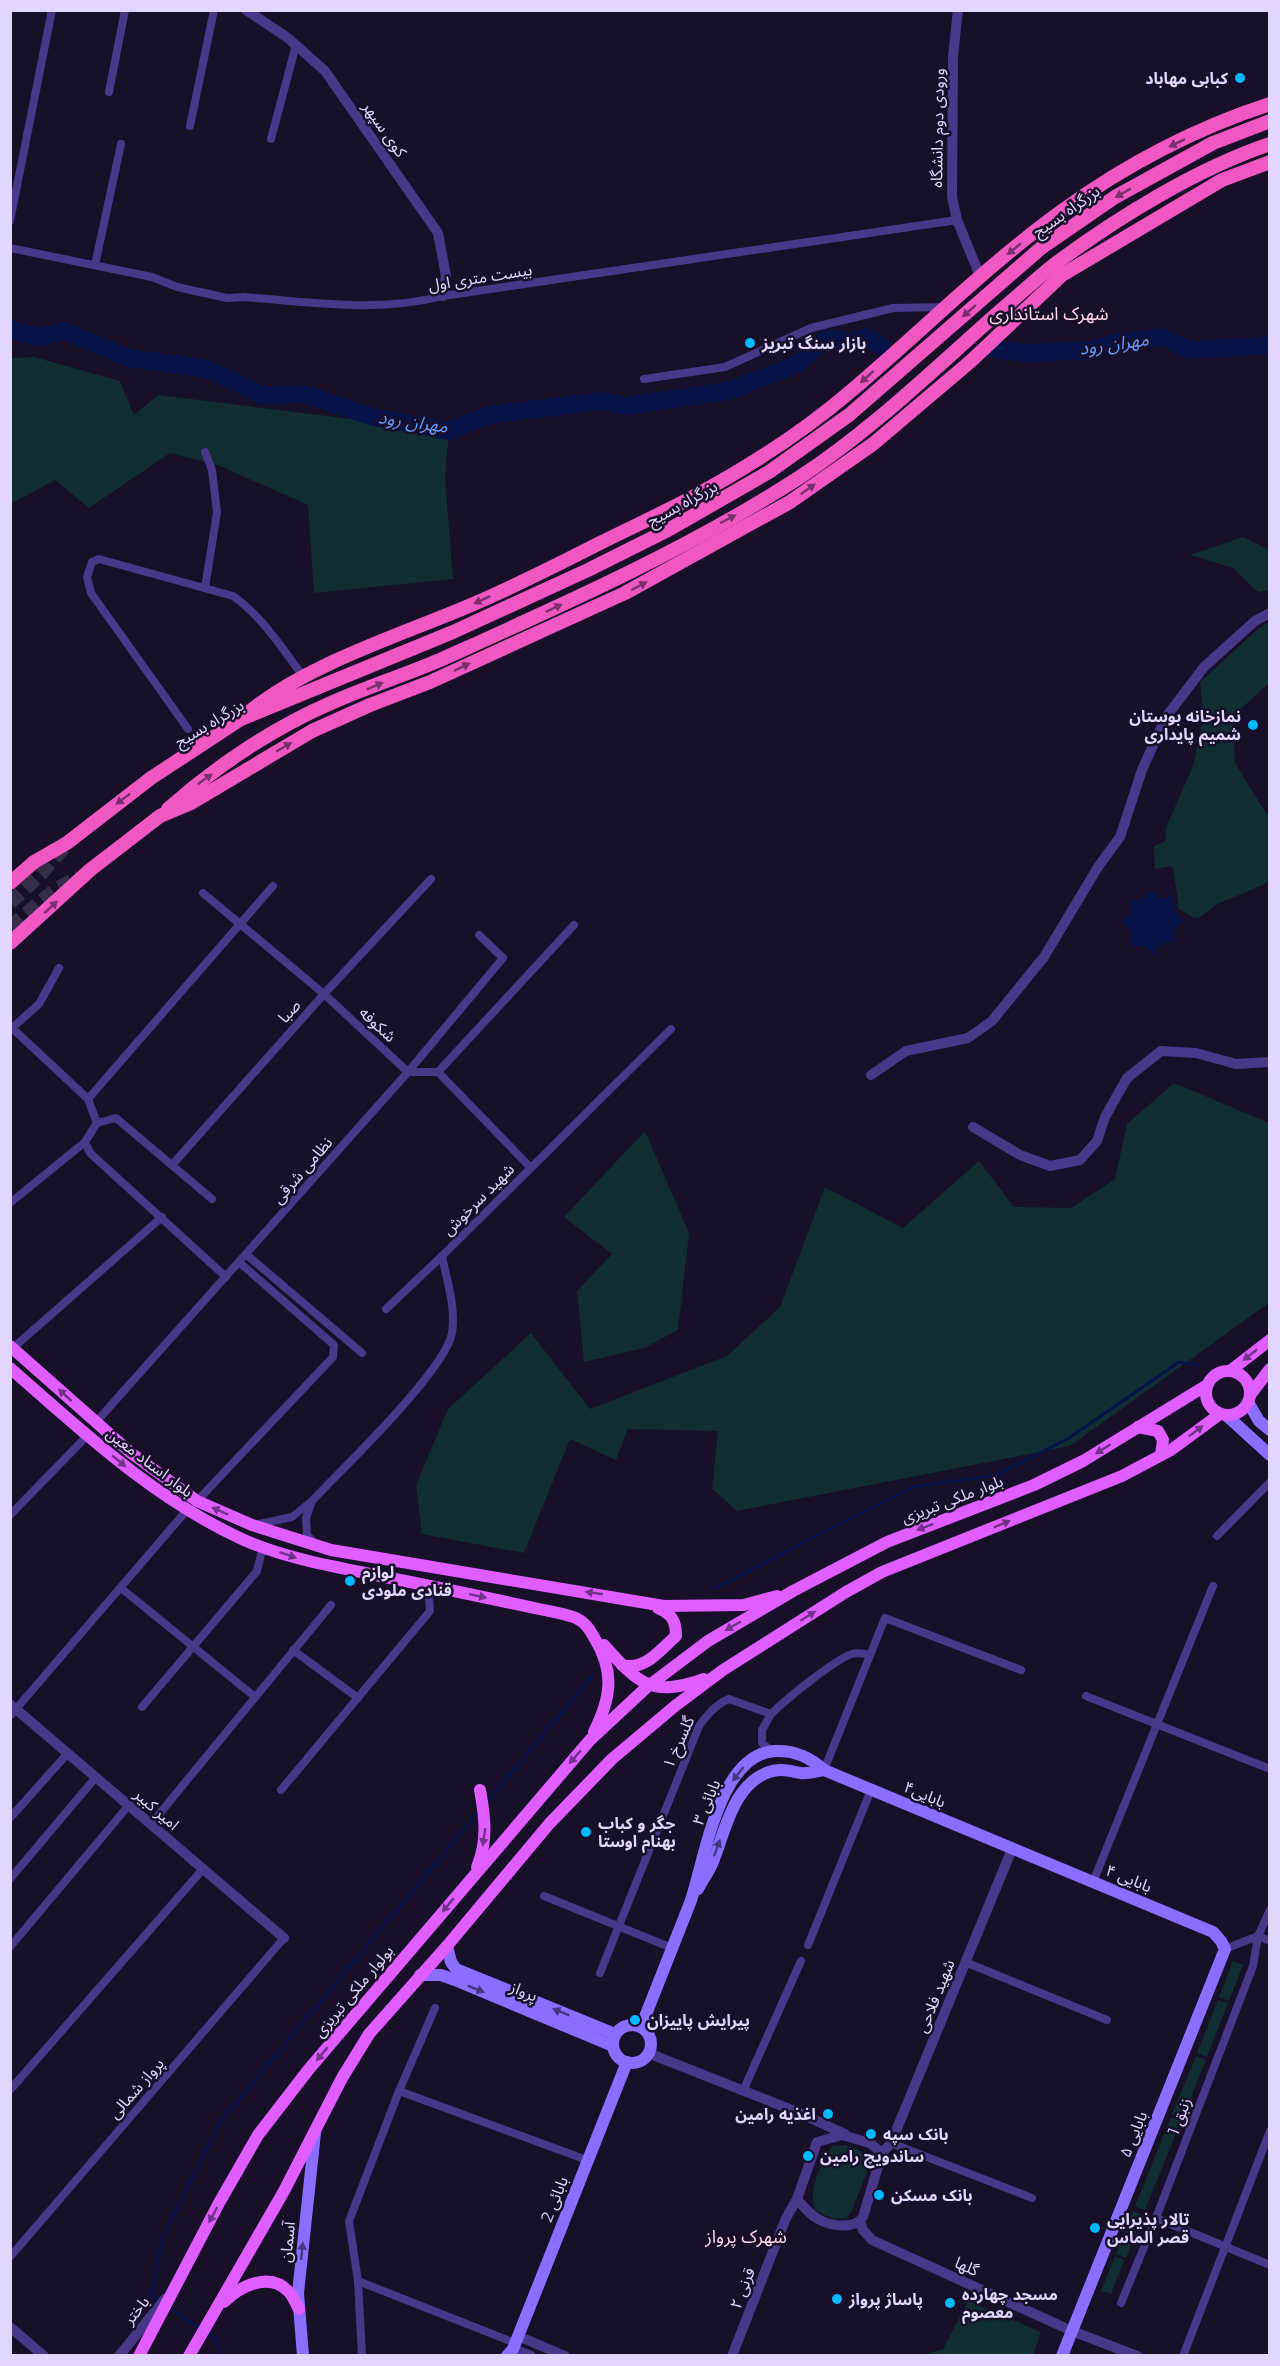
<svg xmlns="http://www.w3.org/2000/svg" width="1280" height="2366" viewBox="0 0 1280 2366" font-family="Montserrat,'Noto Sans Arabic',sans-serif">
<rect width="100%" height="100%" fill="#180f29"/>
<g fill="#112e33">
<path d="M34,357L120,381L134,415L158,395L449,431L445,478L453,579L314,593L308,505L220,466L170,453L89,508L55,480L11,504V358Z"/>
<path d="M1243,537L1267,549L1269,552V590L1258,592L1233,568L1190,555Z"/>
<path d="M1269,622V683L1232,717L1235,763L1267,815L1269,814V879L1263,885L1217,904L1199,918H1194L1179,909L1173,866L1155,869L1154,846L1166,841L1165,830L1193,766L1203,718L1200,682L1259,628Z"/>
<path d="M1174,1083L1269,1123V1303L1070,1446L737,1511L712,1489L718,1431L628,1429L616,1460L570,1439L524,1553L422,1534L416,1485L448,1409L531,1333L590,1409L727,1356L780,1307L825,1187L903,1228L979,1161L1014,1207L1071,1208L1115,1179L1127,1124Z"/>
<path d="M645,1131L689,1233L678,1330L644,1348L584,1362L577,1291L612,1254L564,1217Z"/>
<path d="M1233,1961L1243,1965L1229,2001L1219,1997Z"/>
<path d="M1218,2000L1228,2003L1207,2057L1197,2053Z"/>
<path d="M1196,2056L1206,2060L1182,2119L1172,2114Z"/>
<path d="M1171,2117L1181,2121L1145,2210L1135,2206Z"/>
<path d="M846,2145L857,2149L870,2158V2164L851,2213L846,2218L833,2219L816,2211C806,2191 821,2164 832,2146Z"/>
<path d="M1133,2211L1143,2215L1126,2258L1116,2254Z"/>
<path d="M1115,2256L1124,2260L1111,2294L1101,2291Z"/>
<path d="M968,2301L1041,2332L1033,2355H923L943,2349Z"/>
</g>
<path fill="#081349" d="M1151,890L1161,899L1173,896L1175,912L1183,921L1174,930L1175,943H1162L1153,955L1143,946H1131V932L1121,922L1130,913L1131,900L1144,899Z"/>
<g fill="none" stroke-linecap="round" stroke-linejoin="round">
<g stroke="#081349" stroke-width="3">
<path d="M715,1588L912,1487L997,1475L1069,1438L1179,1362L1198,1365"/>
<path d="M486,1803L593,1675"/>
<path d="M160,2301L151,2295L162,2238L220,2122L480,1810"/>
<path d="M168,2307L198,2327"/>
<path d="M208,2334L215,2338L222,2356"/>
</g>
<g stroke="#081349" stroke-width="18">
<path d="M10,329L38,337L64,331L129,358L208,369L262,395L305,394L373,417L449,431L488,415L602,401L626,406L728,391L795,365L827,338L851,342L866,337L881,346"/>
<path d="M992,349L1027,353L1091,350L1114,343L1162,337L1189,350L1260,346L1270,343"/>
</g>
<g stroke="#362d49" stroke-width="14" stroke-dasharray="14 7" stroke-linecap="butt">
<path d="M10,903L42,873L66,845"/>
<path d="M10,927L56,889L79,877"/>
</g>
<g stroke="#49378a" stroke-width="8">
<path d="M109,92L125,10"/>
<path d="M190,126L214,10"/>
<path d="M271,139L296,45"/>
<path d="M10,221L52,10"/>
<path d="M10,248L152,277L177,287L227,298L244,297C310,302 377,313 443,296L957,220"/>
<path d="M95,265L121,144"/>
<path d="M644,379L725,367L811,328L893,308L945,307"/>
<path d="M205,452L212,470L217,512L205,588"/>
<path d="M188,729L91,593L87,577L92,562L99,559L233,596C263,617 282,649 304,677"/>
<path d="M203,893L324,994L408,1072H438L530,1167"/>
<path d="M59,968L39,1004L12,1028L88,1099"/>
<path d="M438,1072L574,925"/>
<path d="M97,1123L88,1099L273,886"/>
<path d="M172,1165L324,994L431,879"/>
<path d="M212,1199L116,1118L97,1123L85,1142L90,1153L226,1277"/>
<path d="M10,1203L85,1142"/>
<path d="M247,1255L362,1353"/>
<path d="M386,1309L442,1256L671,1029"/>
<path d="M13,1348L162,1217"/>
<path d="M96,1422L408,1072L503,958L479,935"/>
<path d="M197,1501L333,1357L334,1345L240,1263"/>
<path d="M312,1501C342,1469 445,1371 452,1333C456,1308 447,1281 442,1256"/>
<path d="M10,1515L87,1436"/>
<path d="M255,1525L292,1517L312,1501L306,1518L307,1535L316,1544"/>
<path d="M1217,1536L1270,1482"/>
<path d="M121,1588L255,1697"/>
<path d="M293,1650L358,1698"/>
<path d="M1086,1696L1270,1769"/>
<path d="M142,1707L257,1571L263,1546"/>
<path d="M771,1714L762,1730V1743L768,1748L777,1751"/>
<path d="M10,1716L187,1510"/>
<path d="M824,1770L885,1618L1021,1670"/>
<path d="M281,1790L430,1611L428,1586"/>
<path d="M10,1818L68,1753"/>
<path d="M151,1824L331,1605"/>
<path d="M10,1879L96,1777"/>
<path d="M1093,1882L1213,1586"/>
<path d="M544,1896L672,1948"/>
<path d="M808,1945L871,1790"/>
<path d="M10,1947L129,1805"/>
<path d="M1225,1949L1258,1936L1270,1941"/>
<path d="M965,1962L1107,2020"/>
<path d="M600,1973L699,1726C708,1714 715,1705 729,1699L771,1714C784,1701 835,1659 852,1654C857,1652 865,1654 870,1655"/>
<path d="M10,2090L203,1869"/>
<path d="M399,2091L587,2160"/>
<path d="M743,2091L801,1961"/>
<path d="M891,2143L1032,2198"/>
<path d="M1156,2218L1270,2265"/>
<path d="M10,2257L284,1938"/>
<path d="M358,2281L515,2343"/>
<path d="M1121,2303L1156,2218L1253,1966L1258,1936L1270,1910"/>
<path d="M362,2356L358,2281L349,2221L399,2091L435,2008"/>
<path d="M1183,2356L1270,2131"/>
</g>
<g stroke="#49378a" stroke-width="10">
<path d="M246,10L288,38L325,71L438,233L446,276L443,296"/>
<path d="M958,10L953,56L952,197L957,220L980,276"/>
<path d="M871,1075L906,1051L968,1038L992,1021L1044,957L1098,867L1120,837L1142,770L1166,717L1204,667L1255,621L1270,613"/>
<path d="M973,1127L1020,1155L1050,1166L1080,1160L1097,1141L1105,1117L1127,1078L1161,1051L1196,1053L1236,1064L1270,1062"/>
<path d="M10,1704L284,1938"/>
<path d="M648,2053L797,2112L845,2134"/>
<path d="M842,2135L870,2143L882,2153L863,2217C854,2230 830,2226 818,2219C810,2215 803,2206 797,2199L817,2142Z"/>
<path d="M882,2153L891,2143L1012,1849"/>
<path d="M860,2221L863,2230L872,2240L1072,2331L1137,2356"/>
<path d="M10,2327L44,2356"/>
<path d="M518,2336L565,2356"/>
<path d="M513,2349L531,2356"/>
<path d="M119,2356L165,2299"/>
<path d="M732,2356L786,2218L797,2199"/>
</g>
<g stroke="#8b6dff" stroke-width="12">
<path d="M1248,1402L1259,1421L1270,1430"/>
<path d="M1226,1415L1270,1455"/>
<path d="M698,1889C702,1881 708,1873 712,1864C725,1833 732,1785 769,1772C781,1768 789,1771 801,1773C808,1774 817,1771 824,1770"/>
<path d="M447,1946L451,1962L456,1969L615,2034"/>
<path d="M420,1975H441L455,1980L613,2046"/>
<circle cx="632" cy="2044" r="19"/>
<path d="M641,2027C657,1986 674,1944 690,1903C705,1861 718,1754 775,1751C794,1750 810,1757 824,1770L1213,1932L1221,1941L1225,1949L1062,2356"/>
<path d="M303,2356L298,2293L315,2133"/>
<path d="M507,2356L513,2349L627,2062"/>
</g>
<g stroke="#e05dff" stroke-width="12">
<path d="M10,1346L131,1453L197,1501L252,1525L331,1550L664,1606L744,1605L777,1596"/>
<path d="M10,1368C83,1432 154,1499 244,1540C285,1558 331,1566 375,1575C431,1586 488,1598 544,1610C554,1612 566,1614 576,1618C586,1623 590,1630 595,1639C615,1672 611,1698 594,1732"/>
<circle cx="1228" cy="1393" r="22"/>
<path d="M1230,1371L1270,1340"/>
<path d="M1250,1395L1270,1369"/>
<path d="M1138,1427L1158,1431L1163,1440L1161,1455"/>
<path d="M604,1645C638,1683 651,1698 704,1679"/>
<path d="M622,1665C645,1671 660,1650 676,1636C676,1621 672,1614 658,1608"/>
<path d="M477,1867C488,1841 485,1817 480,1790"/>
<path d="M224,2302C240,2286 270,2271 289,2292C293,2296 296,2304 299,2309"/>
<path d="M139,2356L219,2203L258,2135L309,2069L590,1740L647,1687L708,1641L793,1591L887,1542L1034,1485L1083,1461L1207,1385"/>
<path d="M189,2356L284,2191L342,2078L369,2034L447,1946L549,1824L612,1759L675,1706L723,1670L846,1592L882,1572L1122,1476L1171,1450L1220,1414"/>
</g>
<g stroke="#f057c2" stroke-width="14">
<path d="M248,713C304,666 395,637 464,608C510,589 555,566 600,543C630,528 661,514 691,498C747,468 803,432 851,391C922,331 987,265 1062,211C1124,166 1196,128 1270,104"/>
<path d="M168,809C215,767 273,728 331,703C367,687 405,675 440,660C562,605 687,550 800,477C872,430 935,368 1000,311C1018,296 1036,279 1055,264C1117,218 1196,169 1270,144"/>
<path d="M10,883L34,862L67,843L151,778L241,719L453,632L588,570L668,530L769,472L849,415L1041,248L1115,197L1213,143L1270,121"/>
<path d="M10,943L90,870L160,816L191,803L312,731L370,705L430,682L625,593L790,502L873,444L971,361L1062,275L1222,180L1270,162"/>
</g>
</g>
<defs><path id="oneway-solid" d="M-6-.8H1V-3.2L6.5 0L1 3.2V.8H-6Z" transform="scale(1.5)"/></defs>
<g fill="#792f6e">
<use href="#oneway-solid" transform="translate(1177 143) rotate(154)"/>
<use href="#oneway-solid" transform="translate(1123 193) rotate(151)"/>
<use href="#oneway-solid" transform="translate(1014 249) rotate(141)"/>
<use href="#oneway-solid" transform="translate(969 311) rotate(139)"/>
<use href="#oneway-solid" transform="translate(867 377) rotate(138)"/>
<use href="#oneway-solid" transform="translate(808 489) rotate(-35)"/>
<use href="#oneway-solid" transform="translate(728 519) rotate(-28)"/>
<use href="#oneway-solid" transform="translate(639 586) rotate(-28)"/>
<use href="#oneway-solid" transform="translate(482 600) rotate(155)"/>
<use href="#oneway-solid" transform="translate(554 608) rotate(-25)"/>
<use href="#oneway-solid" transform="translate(462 667) rotate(-26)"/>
<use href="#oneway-solid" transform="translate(375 686) rotate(-22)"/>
<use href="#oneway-solid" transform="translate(284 747) rotate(-30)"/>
<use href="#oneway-solid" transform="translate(205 779) rotate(-35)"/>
<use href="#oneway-solid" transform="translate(123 799) rotate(143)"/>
<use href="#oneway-solid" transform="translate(51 907) rotate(-42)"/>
</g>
<g fill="#723289">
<use href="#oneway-solid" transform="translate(1250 1355) rotate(142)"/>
<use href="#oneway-solid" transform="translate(65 1395) rotate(-138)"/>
<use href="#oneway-solid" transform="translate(1196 1431) rotate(-37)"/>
<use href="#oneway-solid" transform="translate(1103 1449) rotate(148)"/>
<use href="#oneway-solid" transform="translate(119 1461) rotate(39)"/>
<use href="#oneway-solid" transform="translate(220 1511) rotate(-156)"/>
<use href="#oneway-solid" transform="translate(1002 1524) rotate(-22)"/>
<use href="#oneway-solid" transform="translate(925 1527) rotate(159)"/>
<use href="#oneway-solid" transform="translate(288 1555) rotate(19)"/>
<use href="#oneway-solid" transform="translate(594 1593) rotate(-172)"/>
<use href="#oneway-solid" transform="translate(478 1596) rotate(12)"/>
<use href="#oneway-solid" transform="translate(808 1616) rotate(-32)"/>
<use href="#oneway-solid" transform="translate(733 1626) rotate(150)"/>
<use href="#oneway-solid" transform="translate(575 1757) rotate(131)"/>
<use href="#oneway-solid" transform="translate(484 1837) rotate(98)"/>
<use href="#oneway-solid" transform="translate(448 1905) rotate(130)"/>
<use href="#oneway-solid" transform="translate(322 2054) rotate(130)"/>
<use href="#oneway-solid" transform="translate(213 2215) rotate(118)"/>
</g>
<g fill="#46357f">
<use href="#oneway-solid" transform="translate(738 1774) rotate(128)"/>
<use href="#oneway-solid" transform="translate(717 1848) rotate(-70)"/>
<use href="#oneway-solid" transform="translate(476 1989) rotate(22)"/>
<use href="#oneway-solid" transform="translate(561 2012) rotate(-158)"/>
<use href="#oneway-solid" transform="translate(302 2251) rotate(-84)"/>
</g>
<g fill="#02b8ff" stroke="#180f29" stroke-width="2">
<circle cx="1240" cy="78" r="6"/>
<circle cx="750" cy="343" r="6"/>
<circle cx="1253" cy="725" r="6"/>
<circle cx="350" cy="1581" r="6"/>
<circle cx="586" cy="1832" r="6"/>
<circle cx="635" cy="2020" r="6"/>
<circle cx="828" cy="2114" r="6"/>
<circle cx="871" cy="2134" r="6"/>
<circle cx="808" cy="2156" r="6"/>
<circle cx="879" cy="2195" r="6"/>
<circle cx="1095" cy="2228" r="6"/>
<circle cx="837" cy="2299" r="6"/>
<circle cx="950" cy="2303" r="6"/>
</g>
<g text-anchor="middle" stroke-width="5" stroke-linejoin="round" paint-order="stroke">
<g font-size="16" font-weight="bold" fill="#e2d6ff" stroke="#180f29" text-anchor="start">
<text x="1228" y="84" text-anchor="end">کبابی مهاباد</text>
<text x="762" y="349">بازار سنگ تبریز</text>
<text x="1241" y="722" text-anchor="end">نمازخانه بوستان<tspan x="1241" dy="18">شمیم پایداری</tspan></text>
<text x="362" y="1578">لوازم<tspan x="362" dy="18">قنادی ملودی</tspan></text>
<text x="598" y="1829">جگر و کباب<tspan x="598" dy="18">بهنام اوستا</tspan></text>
<text x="647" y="2026">پیرایش پاییزان</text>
<text x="816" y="2120" text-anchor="end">اغذیه رامین</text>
<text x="883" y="2140">بانک سپه</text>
<text x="820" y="2162">ساندویچ رامین</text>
<text x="891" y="2201">بانک مسکن</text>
<text x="1107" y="2225">تالار پذیرایی<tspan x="1107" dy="18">قصر الماس</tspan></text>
<text x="962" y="2300">مسجد چهارده<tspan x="962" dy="18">معصوم</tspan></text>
<text x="849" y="2305">پاساژ پرواز</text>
</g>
<g font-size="16" fill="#e2d6ff" stroke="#180f29">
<text transform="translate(937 128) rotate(-89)" y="6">ورودی دوم دانشگاه</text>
<text transform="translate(385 129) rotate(55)" y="6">کوی سپهر</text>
<text transform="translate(1066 211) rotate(-35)" y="6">بزرگراه بسیج</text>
<text transform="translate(480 277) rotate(-9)" y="6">بیست متری اول</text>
<text transform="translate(682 503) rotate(-29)" y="6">بزرگراه بسیج</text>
<text transform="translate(209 723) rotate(-31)" y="6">بزرگراه بسیج</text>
<text transform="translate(289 1011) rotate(-48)" y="6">صبا</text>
<text transform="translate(378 1024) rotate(43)" y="6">شکوفه</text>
<text transform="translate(302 1170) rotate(-49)" y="6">نظامی شرقی</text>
<text transform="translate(478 1199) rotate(-45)" y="6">شهید سرخوش</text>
<text transform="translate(150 1462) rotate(37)" y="6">بلوار استاد معین</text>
<text transform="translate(952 1499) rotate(-21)" y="6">بلوار ملکى تبریزى</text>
<text transform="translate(678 1742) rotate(-66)" y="6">گلسرخ ۱</text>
<text transform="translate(925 1794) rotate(23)" y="6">بابایی۴</text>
<text transform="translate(706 1802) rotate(-67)" y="6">بابائی ۳</text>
<text transform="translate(157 1809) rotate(41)" y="6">امیر کبیر</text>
<text transform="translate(1129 1878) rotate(22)" y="6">بابایی ۴</text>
<text transform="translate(353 1991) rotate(-50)" y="6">بولوار ملکی تبریزی</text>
<text transform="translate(524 1991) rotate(22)" y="6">پرواز</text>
<text transform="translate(935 1996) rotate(-68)" y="6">شهید فلاحی</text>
<text transform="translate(136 2088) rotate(-49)" y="6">پرواز شمالی</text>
<text transform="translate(1179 2116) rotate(-69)" y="6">زنبق 1</text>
<text transform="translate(1133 2134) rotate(-68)" y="6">۵ بابایی</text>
<text transform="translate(554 2199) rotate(-68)" y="6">بابائی 2</text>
<text transform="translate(287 2242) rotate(-84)" y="6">آسمان</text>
<text transform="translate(967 2266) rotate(24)" y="6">گلها</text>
<text transform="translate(742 2288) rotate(-69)" y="6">قرنی ۲</text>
<text transform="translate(136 2310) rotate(-51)" y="6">باختر</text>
</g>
<g font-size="18" fill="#ffd8ea" stroke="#180f29">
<text x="1049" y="320">شهرک استانداری</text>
<text x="746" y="2243">شهرک پرواز</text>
</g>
<g font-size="18" font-style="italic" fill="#649bff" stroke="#180f29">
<text transform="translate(1114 344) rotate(-8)" y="6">مهران رود</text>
<text transform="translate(413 422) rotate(8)" y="6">مهران رود</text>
</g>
</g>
<rect width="1280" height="2366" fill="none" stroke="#e2d6ff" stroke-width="24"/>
</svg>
